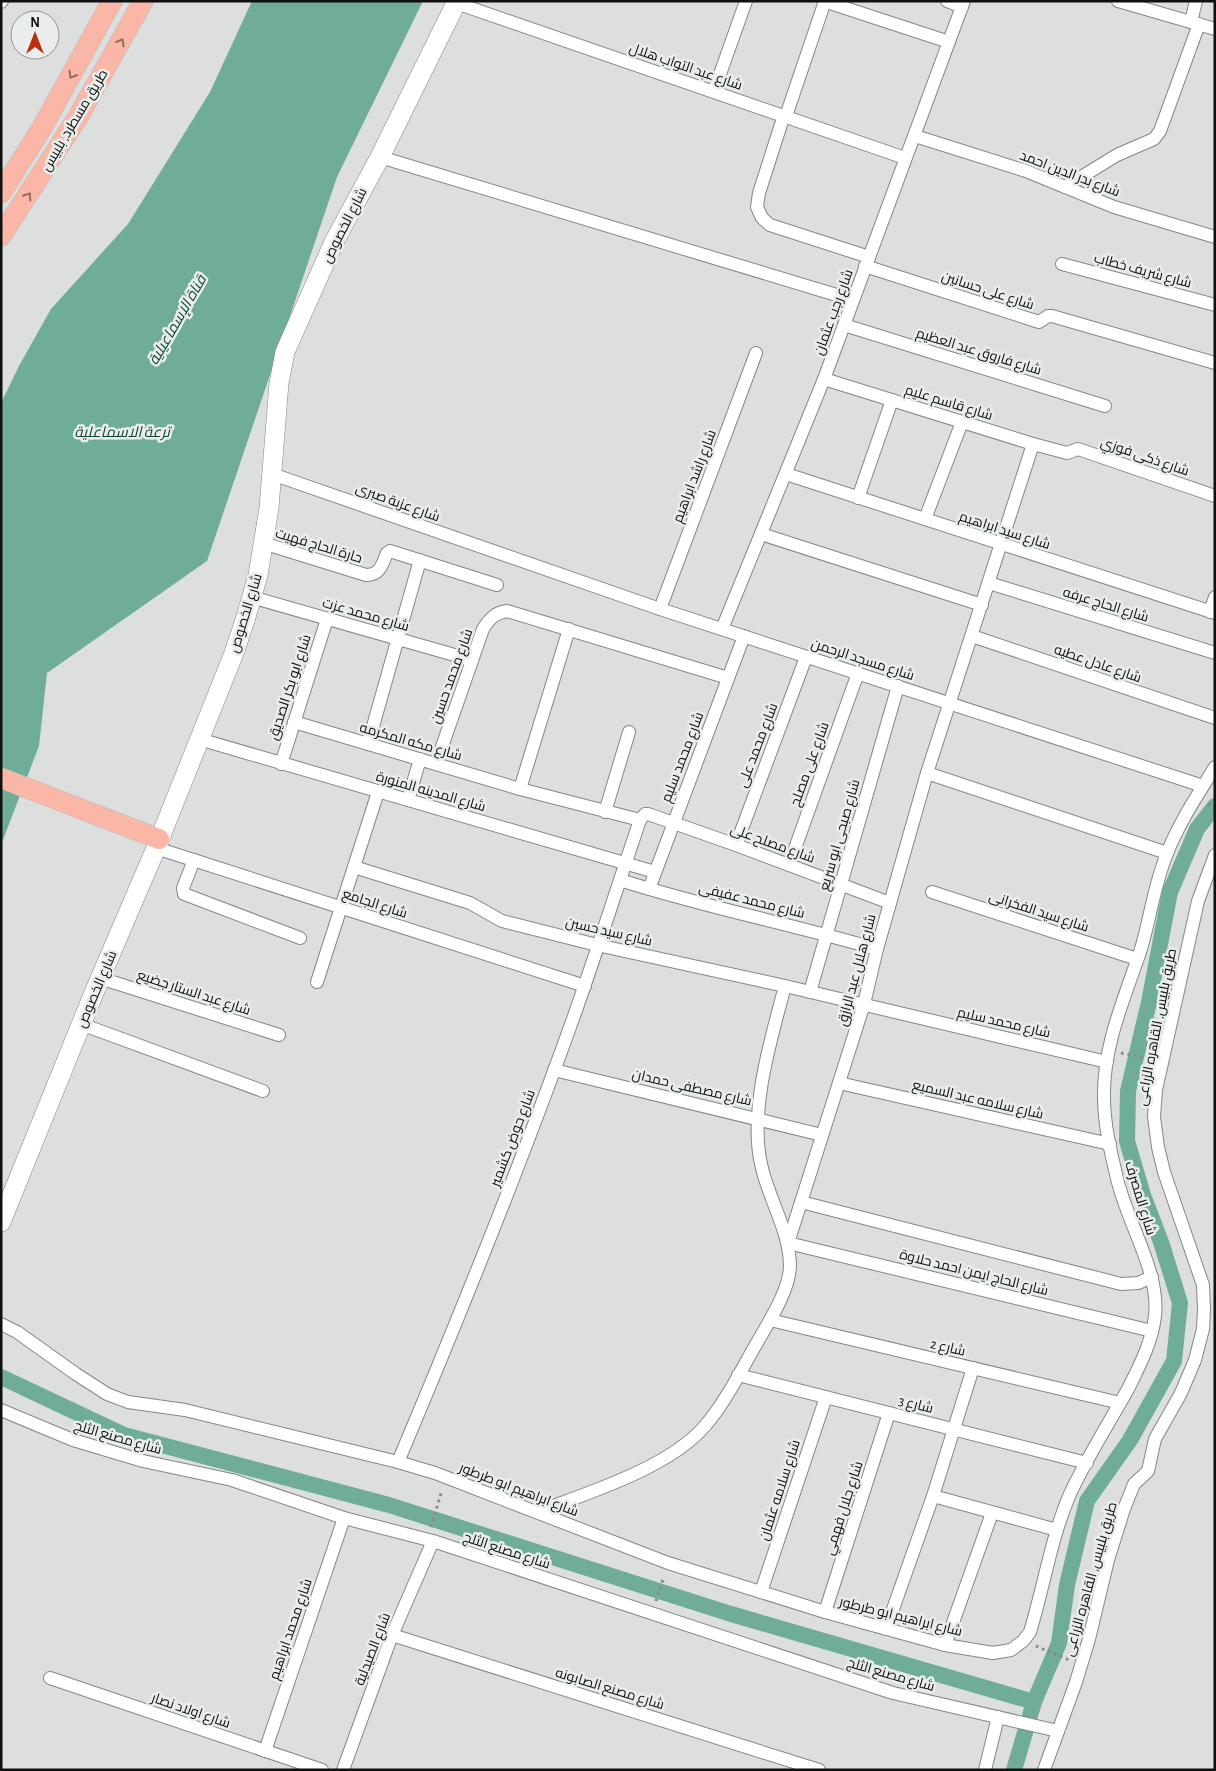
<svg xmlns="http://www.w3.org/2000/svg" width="1216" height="1771" viewBox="0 0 1216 1771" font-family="'Alegreya Sans',Cairo,sans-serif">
<rect width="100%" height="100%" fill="#dcdfde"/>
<path fill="#6fad99" d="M252,1H423L337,177L207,561L47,673L39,746L1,845V403L20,364L51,309L128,224L210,92Z"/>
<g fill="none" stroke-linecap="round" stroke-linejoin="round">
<g stroke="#6fad99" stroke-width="16">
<path d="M1,1377L124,1435L389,1505L731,1614L1034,1702"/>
<path d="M1014,1770L1034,1702L1059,1643L1067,1585L1087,1501L1130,1440L1174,1361L1180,1303L1161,1242L1143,1195L1127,1141L1128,1091L1149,1002L1170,892L1197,829L1215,806"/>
</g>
<g stroke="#848786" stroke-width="14">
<g id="street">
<path d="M824,1L949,42"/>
<path d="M947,1L962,7"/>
<path d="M1118,1L1215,29"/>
<path d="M1,2L2,1"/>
<path d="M456,3L905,158"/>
<path d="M1191,22L1196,1"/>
<path d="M714,91L746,1"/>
<path d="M784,115L759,193L757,207L762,218L770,225L869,257"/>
<path d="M786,116L825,1"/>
<path d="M915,136L1026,171L1114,207L1215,237"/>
<path d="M380,157L853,300"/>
<path d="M1065,187L1117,155L1154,139L1160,131L1199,24"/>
<path d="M1062,264L1215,305"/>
<path d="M865,266L1039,322L1048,316H1052L1215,363"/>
<path d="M844,325L1105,406"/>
<path d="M824,379L1033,444L1067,453L1078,449L1215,496"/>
<path d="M1033,444L927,773L877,949L864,1004L788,1243L1152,1331"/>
<path d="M272,474L660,609L1203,786"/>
<path d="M786,474L1215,613"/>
<path d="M858,498L892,400"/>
<path d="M925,519L962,422"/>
<path d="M761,534L982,605"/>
<path d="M263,543L366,575C380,575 382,565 387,553L390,551L497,585"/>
<path d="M989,583L1215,653"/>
<path d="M251,597L472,660"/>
<path d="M660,609L756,353"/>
<path d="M1210,612L1215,597"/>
<path d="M722,629L824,379L964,1"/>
<path d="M972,636L1215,718"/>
<path d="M294,722L520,789L640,820L645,814H648L736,845L890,903"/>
<path d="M199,739L655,872"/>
<path d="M368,744L420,560"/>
<path d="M281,764L327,619"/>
<path d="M436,764L483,629C490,618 495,613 507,611L728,678"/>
<path d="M927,773L1167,853"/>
<path d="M520,789L569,629"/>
<path d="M408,800L420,759"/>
<path d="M605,812L629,732"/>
<path d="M736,845L806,657"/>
<path d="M156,848L585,986"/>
<path d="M194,860L183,888L184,894L300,938"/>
<path d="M789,865L858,673"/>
<path d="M354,867L470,903L502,921L597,945L785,986L1107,1062"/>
<path d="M620,880C704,907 791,924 877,949"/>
<path d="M649,889L744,636"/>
<path d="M932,892L1137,959"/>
<path d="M100,978L279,1035"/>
<path d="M317,982L378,792"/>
<path d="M810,992L898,686"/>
<path d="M81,1024L263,1091"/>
<path d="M554,1070L822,1135"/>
<path d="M839,1083L1110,1144"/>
<path d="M801,1202L1121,1284L1138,1283L1152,1277"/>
<path d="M770,1320L1120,1403"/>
<path d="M1,1324L17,1332L76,1374L107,1394L128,1402L185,1410L398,1462L435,1473L668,1563L825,1612L945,1645L993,1653L1011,1650L1023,1641L1030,1632C1044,1586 1051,1538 1070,1494C1086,1459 1109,1423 1128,1389C1140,1365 1152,1342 1155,1316C1160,1270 1125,1220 1116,1174C1110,1149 1104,1123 1104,1097C1103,1045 1125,997 1141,949C1150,919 1154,886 1166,856C1178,824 1197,796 1215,767"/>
<path d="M738,1375L1087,1463"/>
<path d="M1,1410L73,1440L143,1461L232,1480L344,1518L433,1541L893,1693L1058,1731"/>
<path d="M398,1462C460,1315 520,1167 574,1016C597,951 618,885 640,820"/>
<path d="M933,1496L1057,1530"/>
<path d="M537,1512C588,1493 668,1468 704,1427C726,1402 741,1370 758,1341C770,1320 790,1289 790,1265C789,1229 768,1198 761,1164C749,1110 771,1039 785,986"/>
<path d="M761,1592L826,1397"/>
<path d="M825,1612L889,1413"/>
<path d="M886,1629L933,1496L973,1368"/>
<path d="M392,1635L819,1770"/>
<path d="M945,1645L992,1513"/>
<path d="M50,1678L322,1770"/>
<path d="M265,1751L344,1518"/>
<path d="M343,1770L392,1635L433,1541"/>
<path d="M985,1770L998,1717"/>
<path d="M1044,1770L1076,1682L1089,1639L1108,1560L1124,1509L1134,1484L1148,1471L1155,1439L1181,1393L1195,1360L1203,1329L1204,1309L1203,1285L1164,1172L1158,1147L1154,1117L1156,1090L1198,901L1215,855"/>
</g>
</g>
<g stroke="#848786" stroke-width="20">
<path id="secondary" d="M1,1222L93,995L156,848L234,653L246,617L258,575L269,508L279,383L285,352L334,242L380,157L457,1"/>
</g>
<g stroke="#bcbcbc" stroke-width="21">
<g id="primary">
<path d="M1,193L43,126L112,1"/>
<path d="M1,236L78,117L143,1"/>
<path d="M1,778L159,839"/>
</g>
</g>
<g stroke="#878988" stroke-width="3" stroke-dasharray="2.5 4" stroke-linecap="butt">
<path d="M1208,804L1215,810"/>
<path d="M1121,1053L1150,1058"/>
<path d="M431,1527L442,1490"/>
<path d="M656,1601L664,1576"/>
<path d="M1036,1646L1069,1660"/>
</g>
<use href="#street" stroke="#fff" stroke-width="12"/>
<use href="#secondary" stroke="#fff" stroke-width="19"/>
<use href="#primary" stroke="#fab7a8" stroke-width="20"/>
</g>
<defs><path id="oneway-chevron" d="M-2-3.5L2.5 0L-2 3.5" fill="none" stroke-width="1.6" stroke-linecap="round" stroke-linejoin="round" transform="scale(1.25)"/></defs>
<g stroke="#906c63">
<use href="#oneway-chevron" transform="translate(121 42) rotate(-61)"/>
<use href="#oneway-chevron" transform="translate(72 75) rotate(120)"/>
<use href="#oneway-chevron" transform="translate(28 196) rotate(-57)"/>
</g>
<g text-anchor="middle" stroke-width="5" stroke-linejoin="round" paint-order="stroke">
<g font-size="14" fill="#0f100f" stroke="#e9edeb">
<text transform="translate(686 66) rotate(19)" y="5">شارع عبد التواب هلال</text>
<text transform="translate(74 120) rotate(-59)" y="5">طريق مسطرد, بلبيس</text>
<text transform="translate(1070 173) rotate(21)" y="5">شارع بدر الدين احمد</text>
<text transform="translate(344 225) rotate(-63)" y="5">شارع الخصوص</text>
<text transform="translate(1143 270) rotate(15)" y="5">شارع شريف خطاب</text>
<text transform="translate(988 290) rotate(18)" y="5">شارع على حسانين</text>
<text transform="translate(833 312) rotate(-70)" y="5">شارع رجب عثمان</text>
<text transform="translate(979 351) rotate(17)" y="5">شارع فاروق عبد العظيم</text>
<text transform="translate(949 402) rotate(17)" y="5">شارع قاسم عليم</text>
<text transform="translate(1145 456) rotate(19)" y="5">شارع ذكى فوزي</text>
<text transform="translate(694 476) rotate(-69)" y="5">شارع راشد ابراهيم</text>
<text transform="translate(398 502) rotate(20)" y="5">شارع عزبة صبرى</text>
<text transform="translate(1005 530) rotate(18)" y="5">شارع سيد ابراهيم</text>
<text transform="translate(319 545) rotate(17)" y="5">حارة الحاج فهيت</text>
<text transform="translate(1106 604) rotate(17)" y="5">شارع الحاج عرفه</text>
<text transform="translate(245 613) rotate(-73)" y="5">شارع الخصوص</text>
<text transform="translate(366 614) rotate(16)" y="5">شارع محمد عزت</text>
<text transform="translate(863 659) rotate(18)" y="5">شارع مسجد الرحمن</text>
<text transform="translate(1098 663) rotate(19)" y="5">شارع عادل عطيه</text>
<text transform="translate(451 676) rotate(-70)" y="5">شارع محمد حسين</text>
<text transform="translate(289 687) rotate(-72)" y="5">شارع ابو بكر الصديق</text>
<text transform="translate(411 741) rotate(16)" y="5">شارع مكه المكرمه</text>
<text transform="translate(757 745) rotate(-69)" y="5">شارع محمد على</text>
<text transform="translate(682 757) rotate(-69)" y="5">شارع محمد سليم</text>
<text transform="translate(809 764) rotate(-70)" y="5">شارع على مصلح</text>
<text transform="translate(431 791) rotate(16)" y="5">شارع المدينه المنورة</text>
<text transform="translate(839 835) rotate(-74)" y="5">شارع صبحى ابو سريع</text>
<text transform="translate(773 843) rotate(20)" y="5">شارع مصلح على</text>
<text transform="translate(752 900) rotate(14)" y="5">شارع محمد عفيفى</text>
<text transform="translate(375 903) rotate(18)" y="5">شارع الجامع</text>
<text transform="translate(1039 911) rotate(18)" y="5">شارع سيد الفخرانى</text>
<text transform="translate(609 931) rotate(13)" y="5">شارع سيد حسين</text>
<text transform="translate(856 970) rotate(-75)" y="5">شارع هلال عبد الرازق</text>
<text transform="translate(96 989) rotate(-67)" y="5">شارع الخصوص</text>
<text transform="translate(194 992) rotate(18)" y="5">شارع عبد الستار جضيع</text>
<text transform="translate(1004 1022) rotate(13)" y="5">شارع محمد سليم</text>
<text transform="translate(1156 1027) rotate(-79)" y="5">طريق بلبيس, القاهره الزراعى</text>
<text transform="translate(692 1087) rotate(13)" y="5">شارع مصطفى حمدان</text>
<text transform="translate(978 1099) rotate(13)" y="5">شارع سلامه عبد السميع</text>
<text transform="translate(512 1138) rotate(-69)" y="5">شارع حوض كشمير</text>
<text transform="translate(1141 1198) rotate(73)" y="5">شارع المصرف</text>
<text transform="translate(974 1272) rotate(14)" y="5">شارع الحاج ايمن احمد حلاوة</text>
<text transform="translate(948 1347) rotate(13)" y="5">شارع 2</text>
<text transform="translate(916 1404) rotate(14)" y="5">شارع 3</text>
<text transform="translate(118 1437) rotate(16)" y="5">شارع مصنع الثلج</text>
<text transform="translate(519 1489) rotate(21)" y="5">شارع ابراهيم ابو طرطور</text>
<text transform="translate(779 1490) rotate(-72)" y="5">شارع سلامه عثمان</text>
<text transform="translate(843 1508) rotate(-72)" y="5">شارع جلال فهمي</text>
<text transform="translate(507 1550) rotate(18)" y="5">شارع مصنع الثلج</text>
<text transform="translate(1090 1579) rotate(-74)" y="5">طريق بلبيس, القاهره الزراعى</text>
<text transform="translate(901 1616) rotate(14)" y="5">شارع ابراهيم ابو طرطور</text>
<text transform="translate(290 1629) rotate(-71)" y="5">شارع محمد ابراهيم</text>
<text transform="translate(372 1649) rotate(-69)" y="5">شارع الصيدلية</text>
<text transform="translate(891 1674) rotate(16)" y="5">شارع مصنع الثلج</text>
<text transform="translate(610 1688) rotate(17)" y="5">شارع مصنع الصابونه</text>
<text transform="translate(191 1710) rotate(19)" y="5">شارع اولاد نصار</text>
</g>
<g font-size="15" font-style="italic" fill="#0d4436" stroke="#e9edeb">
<text transform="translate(177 320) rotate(-60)" y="5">قناة الإسماعيلية</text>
<text x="122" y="437">ترعة الاسماعلية</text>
</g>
</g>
<rect width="1216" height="1771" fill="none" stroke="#0f100f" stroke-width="5"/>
<g transform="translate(35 35)"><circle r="24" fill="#e9edeb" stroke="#929593"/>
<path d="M0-4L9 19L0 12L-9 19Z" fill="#ba2f0e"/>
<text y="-8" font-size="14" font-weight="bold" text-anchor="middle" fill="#0f100f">N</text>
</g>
</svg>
